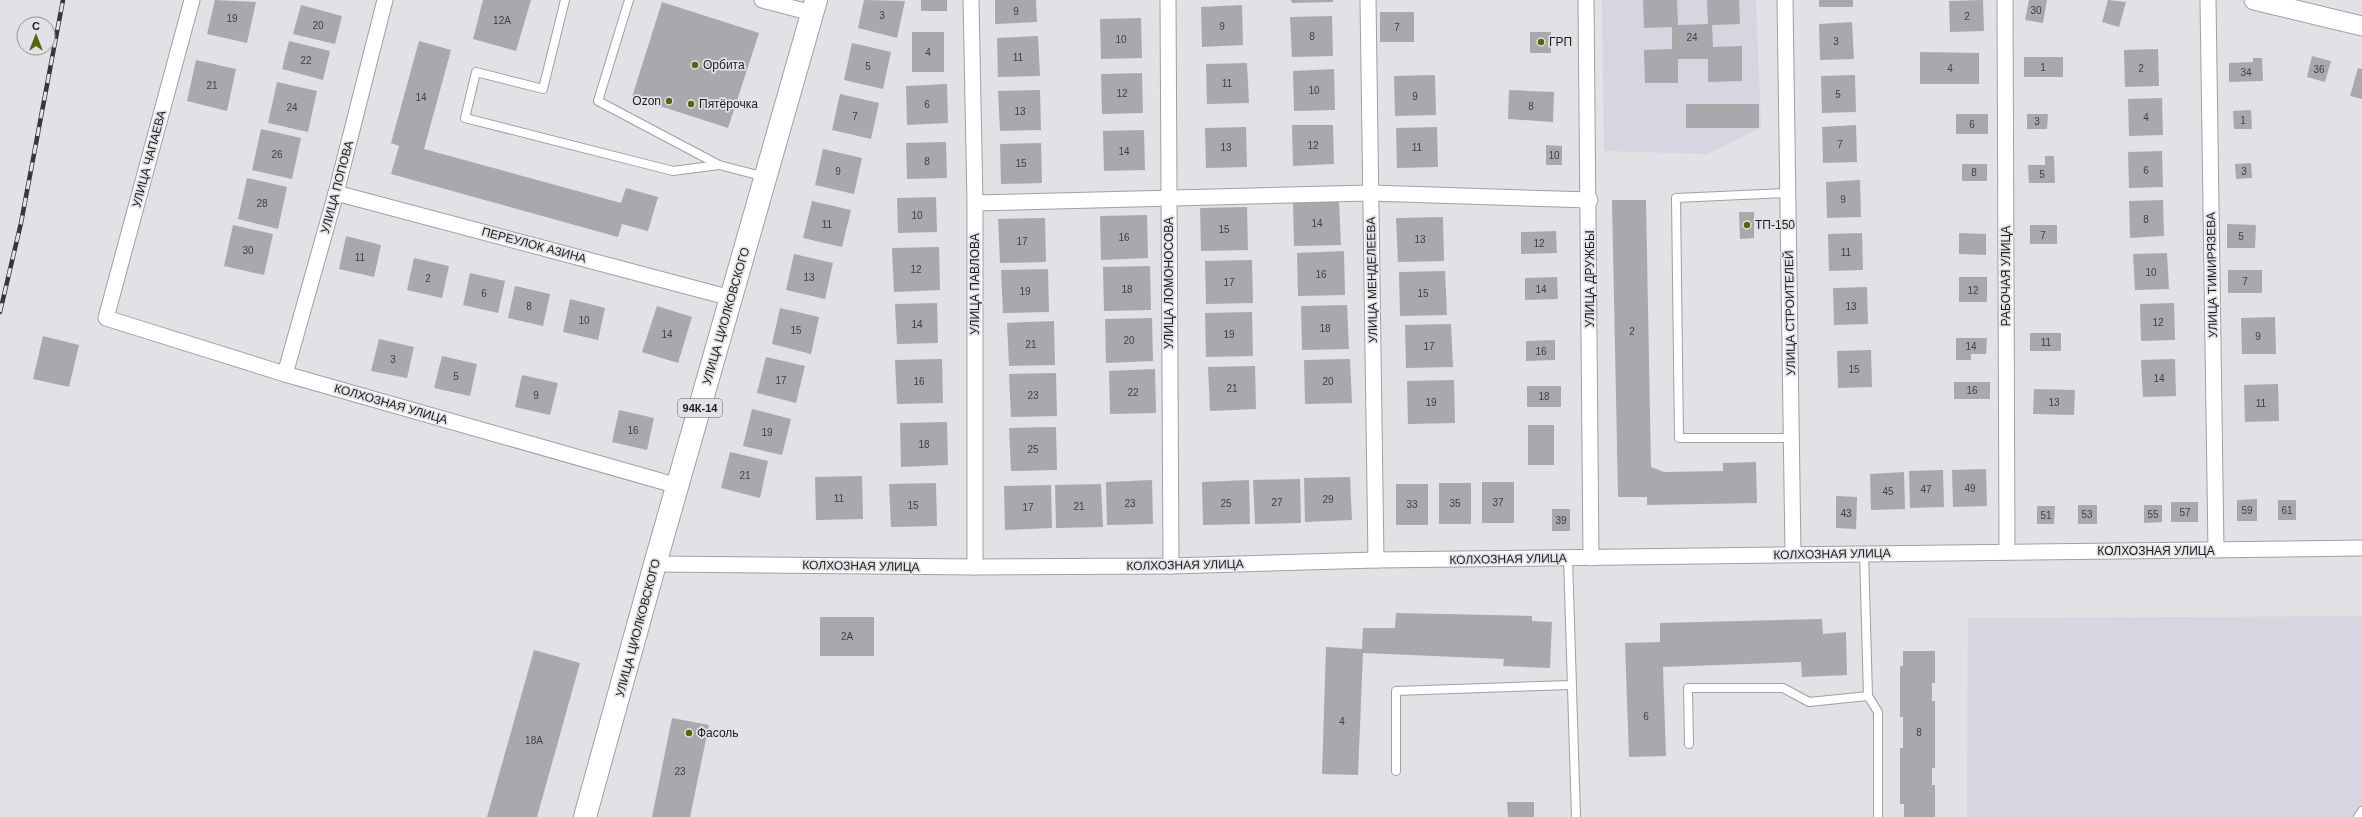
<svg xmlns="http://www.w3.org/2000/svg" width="2362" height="817" viewBox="0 0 2362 817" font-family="Helvetica,sans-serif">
<rect width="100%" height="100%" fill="#e2e1e5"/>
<g fill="#d8d4e0">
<path d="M1602,0H1756L1761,128L1707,154L1604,151Z"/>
<path d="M2362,616V817H1967L1968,618Z"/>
</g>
<g fill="#a9a8ac">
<path d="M215,0L256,2L247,43L207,34Z"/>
<path d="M483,0H531L516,51L473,39Z"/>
<path d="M864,0L905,1L897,38L858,28Z"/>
<rect x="921" y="0" width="26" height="11"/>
<path d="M995,0H1036L1037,22L995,24Z"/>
<path d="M1291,0H1333V2L1292,3Z"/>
<path d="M1643,0H1677L1678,25L1708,24L1707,0H1739L1740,24L1712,25L1713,47L1742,46V81L1708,82V59H1678V83H1645L1644,50L1672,49V27L1644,28Z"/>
<rect x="1819" y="0" width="34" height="7"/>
<path d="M1983,0L1984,31L1950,32L1949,1Z"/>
<path d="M2029,0H2047L2043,23L2025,20Z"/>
<path d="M2108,0L2126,2L2119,27L2102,22Z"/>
<path d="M662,2L759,33L728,128L632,97Z"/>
<path d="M301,5L342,16L335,44L293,34Z"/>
<path d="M1242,5L1243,45L1202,47L1201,7Z"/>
<rect x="1380" y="12" width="34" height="30"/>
<path d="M1332,16L1333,56L1292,57L1290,17Z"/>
<path d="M1141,18L1142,58L1101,59L1100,19Z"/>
<path d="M1852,22L1854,59L1820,60L1819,24Z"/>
<rect x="912" y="32" width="32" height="40"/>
<rect x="1530" y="32" width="21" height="21"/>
<path d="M1038,36L1040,76L998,77L997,38Z"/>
<path d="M289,41L330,51L323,80L282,69Z"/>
<path d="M419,41L451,50L424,149L621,203L626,188L658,197L648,231L622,224L618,237L391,174L399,146L391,143Z"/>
<path d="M852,43L891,52L883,89L844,80Z"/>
<path d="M2158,49L2159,86L2125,87L2124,50Z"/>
<path d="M1920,52L1979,53V84H1920Z"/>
<path d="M2312,56L2331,61L2325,82L2307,77Z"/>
<rect x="2024" y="57" width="39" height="20"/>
<path d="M2253,58H2262L2263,81L2229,82V63L2253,62Z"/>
<path d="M196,60L236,69L227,111L187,101Z"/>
<path d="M1247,63L1249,103L1207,104L1206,64Z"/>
<path d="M2358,68L2362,69V99L2350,96Z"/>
<path d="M1334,69L1335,110L1294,111L1293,71Z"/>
<path d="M1142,73L1143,113L1102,114L1101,74Z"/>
<path d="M1435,75L1436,115L1395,116L1394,76Z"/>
<path d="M1855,75L1856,112L1822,113L1821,76Z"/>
<path d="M277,82L317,91L308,132L268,123Z"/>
<path d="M947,84L948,123L907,125L906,86Z"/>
<path d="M1040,90L1041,130L1000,131L998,91Z"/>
<path d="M1509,90L1554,92L1553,122L1508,119Z"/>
<path d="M840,94L879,103L871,139L832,130Z"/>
<path d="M2162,98L2163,135L2129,136L2128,99Z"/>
<rect x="1686" y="104" width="73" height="24"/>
<path d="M2251,110L2252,129H2234L2233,111Z"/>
<rect x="1956" y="114" width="32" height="20"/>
<path d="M2027,114H2048L2047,129H2027Z"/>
<path d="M1292,125H1333L1334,164L1293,166Z"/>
<path d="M1856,125L1857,162L1823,163L1822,127Z"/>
<path d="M1246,127L1247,167L1206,168L1205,128Z"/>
<path d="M1437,127L1438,167L1397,168L1396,128Z"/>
<path d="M261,129L301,138L292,179L252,170Z"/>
<path d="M1144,130L1145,170L1104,171L1103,131Z"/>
<path d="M946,142L947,178L907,179L906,143Z"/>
<path d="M1041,143L1042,183L1001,184L1000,144Z"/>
<path d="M1546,145L1562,146V165H1546Z"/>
<path d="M823,149L862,158L854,194L815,185Z"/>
<path d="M2162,151L2163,187L2129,188L2128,152Z"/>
<path d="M2045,156H2054L2055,183H2029L2028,165H2045Z"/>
<path d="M2251,163L2252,178L2236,179L2235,164Z"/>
<rect x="1962" y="164" width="25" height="17"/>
<path d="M247,178L287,187L278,229L238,219Z"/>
<path d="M1860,180L1861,217L1827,218L1826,182Z"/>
<path d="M936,197L937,232L898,233L897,198Z"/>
<path d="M1612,200H1646L1651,467L1664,472L1723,471V463L1756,462L1757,503L1647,505V497H1618Z"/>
<path d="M2163,200L2164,236L2130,238L2129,201Z"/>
<path d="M812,201L851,210L842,247L803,238Z"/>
<path d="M1339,201L1341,245L1294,246L1293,202Z"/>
<path d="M1247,207L1248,250L1201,251L1200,208Z"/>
<path d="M1739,212H1754V238L1740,239Z"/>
<path d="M1147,215L1148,258L1101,260L1100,216Z"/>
<path d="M1443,217L1444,261L1398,262L1396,218Z"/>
<path d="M1045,218L1046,262L1000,263L998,219Z"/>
<path d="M2227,224L2256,225L2255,248H2227Z"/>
<path d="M233,225L273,234L264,275L224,266Z"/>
<rect x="2030" y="225" width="27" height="19"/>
<path d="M1556,231L1557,253L1521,254V232Z"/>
<path d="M1862,233L1863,270L1829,271L1828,234Z"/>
<path d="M1959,233L1986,234V255L1959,254Z"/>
<path d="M346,236L381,245L374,277L339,269Z"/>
<path d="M939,247L940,290L894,292L892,248Z"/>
<path d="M1344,251L1345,295L1298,296L1297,253Z"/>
<path d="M2167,253L2169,289L2135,290L2133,254Z"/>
<path d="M794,254L833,263L825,299L786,290Z"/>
<path d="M414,258L449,266L442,298L407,290Z"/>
<path d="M1252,260L1253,303L1206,304L1205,261Z"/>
<path d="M1150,266L1151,310L1104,311L1103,267Z"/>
<path d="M1048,269L1049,312L1003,313L1001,270Z"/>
<rect x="2228" y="270" width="34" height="23"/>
<path d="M1445,271L1447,315L1400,316L1399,272Z"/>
<path d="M470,273L505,281L498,313L463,305Z"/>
<path d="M1557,277L1558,299L1525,300V278Z"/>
<rect x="1959" y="277" width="28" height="25"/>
<path d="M515,286L550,294L543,326L508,318Z"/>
<path d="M1867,287L1868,324L1834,325L1833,288Z"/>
<path d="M570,299L605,308L598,340L563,332Z"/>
<path d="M937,303L938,343L897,344L895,304Z"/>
<path d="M2174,303L2175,340L2141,341L2140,304Z"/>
<path d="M1347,305L1349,349L1302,350L1301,306Z"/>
<path d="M657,306L692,317L678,363L642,352Z"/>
<path d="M780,308L819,317L811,354L772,344Z"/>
<path d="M1252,312L1253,356L1206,357L1205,313Z"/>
<path d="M2275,317L2276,354H2242L2241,318Z"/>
<path d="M1152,318L1153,361L1106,363L1105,319Z"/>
<path d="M1054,321L1055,365L1009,366L1007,323Z"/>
<path d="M1451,324L1453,367L1406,368L1405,325Z"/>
<rect x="2030" y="333" width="31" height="18"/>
<path d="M43,336L79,345L69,387L33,379Z"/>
<path d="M1956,338H1987L1986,354H1971V360H1956Z"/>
<path d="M379,339L414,347L407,378L371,371Z"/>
<path d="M1555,340V360L1526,361V341Z"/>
<path d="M1871,350L1872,387L1838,388L1837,351Z"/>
<path d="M442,356L477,364L470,396L434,388Z"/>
<path d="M766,357L805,366L796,403L757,393Z"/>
<path d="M942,359L943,403L897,404L895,360Z"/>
<path d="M1350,359L1352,403L1305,404L1304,360Z"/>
<path d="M2175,359L2176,396L2143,397L2141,360Z"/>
<path d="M1255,366L1256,409L1210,411L1208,367Z"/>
<path d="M1155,369L1156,413L1110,414L1109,371Z"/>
<path d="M1056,373L1057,416L1011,417L1009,374Z"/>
<path d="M522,375L558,383L550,415L515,407Z"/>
<path d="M1454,380L1455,423L1408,424L1407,381Z"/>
<rect x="1954" y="382" width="36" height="17"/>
<path d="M2278,384L2279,421L2245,422L2244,385Z"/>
<rect x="1527" y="386" width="34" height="21"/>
<path d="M2034,389L2075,390L2074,415L2033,414Z"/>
<path d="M752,409L791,419L782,455L743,446Z"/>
<path d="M619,410L654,418L647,450L612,442Z"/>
<path d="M947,422L948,465L901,467L900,423Z"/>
<rect x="1528" y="425" width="26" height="40"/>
<path d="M1056,427L1057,470L1011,471L1009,428Z"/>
<path d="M730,452L768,461L760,498L721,488Z"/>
<path d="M1986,469L1987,506L1953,507L1952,470Z"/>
<path d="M1943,470L1944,507L1910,508L1909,471Z"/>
<path d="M1904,472L1905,509L1871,510L1870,474Z"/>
<path d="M862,476L863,519L816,520L815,477Z"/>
<path d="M1350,477L1352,520L1305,522L1304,478Z"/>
<path d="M1300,479L1301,523L1255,524L1253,480Z"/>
<path d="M1152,480L1153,524L1107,525L1106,482Z"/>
<path d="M1249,480L1250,524L1203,525L1202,482Z"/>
<rect x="1482" y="482" width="32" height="41"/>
<path d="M936,483L937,526L891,527L889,484Z"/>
<rect x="1439" y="483" width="32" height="41"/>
<path d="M1101,484L1103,527L1056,528L1055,485Z"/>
<rect x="1396" y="484" width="32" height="41"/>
<path d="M1051,485L1052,528L1005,530L1004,486Z"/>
<path d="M1836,496L1857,497L1856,529L1836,528Z"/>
<path d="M2257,499V521H2237V500Z"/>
<rect x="2278" y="500" width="18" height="20"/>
<rect x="2171" y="502" width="27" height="20"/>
<rect x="2078" y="505" width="19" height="19"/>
<path d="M2144,505H2162V522L2144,523Z"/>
<path d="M2037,506H2055L2054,524H2037Z"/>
<rect x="1552" y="509" width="18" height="22"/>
<path d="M1396,613L1532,616V621L1552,622L1550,668L1503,666L1504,659L1363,653L1358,775L1322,774L1326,647L1362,649L1363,628H1395Z"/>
<rect x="820" y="617" width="54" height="39"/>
<path d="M1822,619L1823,634L1846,632L1847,675L1802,677L1801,662L1663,667L1666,756L1629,757L1625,643L1660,642V623Z"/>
<path d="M534,650L580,663L537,817H487Z"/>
<path d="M1903,651H1935V683H1932V701H1935V768H1932V785H1935V817H1904V804H1900V748H1903V717H1900V666H1903Z"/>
<path d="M672,718L709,725L690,817H652Z"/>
<path d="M1507,802H1534V817H1508Z"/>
</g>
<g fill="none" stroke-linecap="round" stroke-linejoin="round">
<g stroke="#a09fa3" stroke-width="10">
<g id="service">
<path d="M565,0L543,89L476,72L465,118L673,171L719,165"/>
<path d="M629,0L598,101L719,165L765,177"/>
<path d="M1788,193L1676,198L1679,438H1791"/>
<path d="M1864,553L1868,696L1878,712V817"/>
<path d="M1568,558L1576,817"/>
<path d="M1689,744L1688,688H1783L1809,702L1868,696"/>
<path d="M1396,771V691L1571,685"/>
<path d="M2358,817L2362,811"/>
</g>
</g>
<g stroke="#a09fa3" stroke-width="17">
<g id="minor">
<path d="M192,0L106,318L285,374L678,486"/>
<path d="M762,0L812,13"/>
<path d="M971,0L975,203V567"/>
<path d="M1168,0L1171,566"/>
<path d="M1368,0L1376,560"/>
<path d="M1586,0L1591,558"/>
<path d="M1785,0L1793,554"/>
<path d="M2005,0L2007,552"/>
<path d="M2208,0L2216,550"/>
<path d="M336,193L731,298"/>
<path d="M975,203L1370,193L1590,200"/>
<path d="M285,374L336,193L385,0"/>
<path d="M655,564L975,567L1171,566L1376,560L2362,548"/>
</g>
</g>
<g stroke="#a09fa3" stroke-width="21">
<path id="tertiary" d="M2254,0L2362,26"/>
</g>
<g stroke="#a09fa3" stroke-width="24">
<path id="primary" d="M585,817L655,564L816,0"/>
</g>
<use href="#service" stroke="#fff" stroke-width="8"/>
<use href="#minor" stroke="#fff" stroke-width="15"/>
<use href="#tertiary" stroke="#fff" stroke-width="19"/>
<use href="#primary" stroke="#fff" stroke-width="22"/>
<g stroke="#373739" stroke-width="4.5">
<path id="rail" d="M0,312L21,223L63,0"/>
</g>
<use href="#rail" stroke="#e2e1e5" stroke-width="3" stroke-dasharray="9" stroke-linecap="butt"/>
</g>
<g fill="#56650c" stroke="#e2e1e5" stroke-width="1.5">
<circle cx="1541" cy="42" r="4"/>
<circle cx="695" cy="65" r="4"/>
<circle cx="669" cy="101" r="4"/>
<circle cx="691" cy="104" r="4"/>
<circle cx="1747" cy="225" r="4"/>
<circle cx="689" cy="733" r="4"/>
</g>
<g text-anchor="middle" stroke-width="3.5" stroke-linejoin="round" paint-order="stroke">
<g font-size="10" fill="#404042">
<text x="2036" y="14">30</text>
<text x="1016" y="15">9</text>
<text x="882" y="19">3</text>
<text x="1967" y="20">2</text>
<text x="232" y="22">19</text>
<text x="502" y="24">12А</text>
<text x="318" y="29">20</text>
<text x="1222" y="30">9</text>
<text x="1397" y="31">7</text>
<text x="1312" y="40">8</text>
<text x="1692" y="41">24</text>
<text x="1121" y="43">10</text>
<text x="1836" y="45">3</text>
<text x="928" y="56">4</text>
<text x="1018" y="61">11</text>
<text x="306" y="64">22</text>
<text x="868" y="70">5</text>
<text x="2043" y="71">1</text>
<text x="1950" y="72">4</text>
<text x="2141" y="72">2</text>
<text x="2319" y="73">36</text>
<text x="2246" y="76">34</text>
<text x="1227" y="87">11</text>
<text x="212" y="89">21</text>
<text x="1314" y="94">10</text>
<text x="1122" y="97">12</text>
<text x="1838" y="98">5</text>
<text x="1415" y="100">9</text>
<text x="421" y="101">14</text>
<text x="927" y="108">6</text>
<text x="1531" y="110">8</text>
<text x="292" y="111">24</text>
<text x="1020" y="115">13</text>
<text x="855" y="120">7</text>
<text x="2146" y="121">4</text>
<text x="2243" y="124">1</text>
<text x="2037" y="125">3</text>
<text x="1972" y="128">6</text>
<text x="1840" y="148">7</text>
<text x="1313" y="149">12</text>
<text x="1226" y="151">13</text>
<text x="1417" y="151">11</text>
<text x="1124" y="155">14</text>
<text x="277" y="158">26</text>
<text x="1554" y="159">10</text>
<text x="927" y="165">8</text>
<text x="1021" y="167">15</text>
<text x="2146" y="174">6</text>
<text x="838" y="175">9</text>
<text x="2244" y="175">3</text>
<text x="1974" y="176">8</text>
<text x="2042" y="178">5</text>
<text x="1843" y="203">9</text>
<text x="262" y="207">28</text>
<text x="917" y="219">10</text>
<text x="2146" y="223">8</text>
<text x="1317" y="227">14</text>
<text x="827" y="228">11</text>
<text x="1224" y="233">15</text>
<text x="2043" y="239">7</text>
<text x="2241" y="240">5</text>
<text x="1124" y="241">16</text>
<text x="1420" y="243">13</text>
<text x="1022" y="245">17</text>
<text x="1539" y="247">12</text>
<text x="248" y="254">30</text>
<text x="1846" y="256">11</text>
<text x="360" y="261">11</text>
<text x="916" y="273">12</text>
<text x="2151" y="276">10</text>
<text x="1321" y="278">16</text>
<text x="809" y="281">13</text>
<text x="428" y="282">2</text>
<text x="2245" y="285">7</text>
<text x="1229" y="286">17</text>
<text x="1127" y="293">18</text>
<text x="1541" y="293">14</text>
<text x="1973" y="294">12</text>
<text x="1025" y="295">19</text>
<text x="484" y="297">6</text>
<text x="1423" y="297">15</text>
<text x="529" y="310">8</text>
<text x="1851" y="310">13</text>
<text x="584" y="324">10</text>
<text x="2158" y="326">12</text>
<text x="917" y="328">14</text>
<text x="1325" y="332">18</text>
<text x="796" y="334">15</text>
<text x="1632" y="335">2</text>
<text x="667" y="338">14</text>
<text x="1229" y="338">19</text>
<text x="2258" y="340">9</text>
<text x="1129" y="344">20</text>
<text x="2046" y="346">11</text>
<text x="1031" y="348">21</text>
<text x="1429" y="350">17</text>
<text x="1971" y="350">14</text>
<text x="1541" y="355">16</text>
<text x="393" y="363">3</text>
<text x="1854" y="373">15</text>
<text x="456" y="380">5</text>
<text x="2159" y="382">14</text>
<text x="781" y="384">17</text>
<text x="919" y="385">16</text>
<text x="1328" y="385">20</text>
<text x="1232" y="392">21</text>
<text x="1972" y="394">16</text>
<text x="1133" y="396">22</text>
<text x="536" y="399">9</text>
<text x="1033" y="399">23</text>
<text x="1544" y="400">18</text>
<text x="1431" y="406">19</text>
<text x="2054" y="406">13</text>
<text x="2261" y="407">11</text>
<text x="633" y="434">16</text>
<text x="767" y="436">19</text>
<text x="924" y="448">18</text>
<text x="1033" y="453">25</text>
<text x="745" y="479">21</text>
<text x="1970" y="492">49</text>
<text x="1926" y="493">47</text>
<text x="1888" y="495">45</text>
<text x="839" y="502">11</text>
<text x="1328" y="503">29</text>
<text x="1277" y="506">27</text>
<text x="1498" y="506">37</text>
<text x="1130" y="507">23</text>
<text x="1226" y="507">25</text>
<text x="1455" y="507">35</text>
<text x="1412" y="508">33</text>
<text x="913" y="509">15</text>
<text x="1079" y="510">21</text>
<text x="1028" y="511">17</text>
<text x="2247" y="514">59</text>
<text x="2287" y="514">61</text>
<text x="2185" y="516">57</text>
<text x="1846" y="517">43</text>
<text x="2087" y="518">53</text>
<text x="2153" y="518">55</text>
<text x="2046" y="519">51</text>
<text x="1561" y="524">39</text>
<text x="847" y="640">2А</text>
<text x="1646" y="720">6</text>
<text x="1342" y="725">4</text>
<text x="1919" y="736">8</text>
<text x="534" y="744">18А</text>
<text x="680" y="775">23</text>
</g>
<rect fill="#e2e1e5" stroke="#58585a" stroke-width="1" x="678" y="399" width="44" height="18" rx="3"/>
<g font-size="11" font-weight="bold" fill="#1d1d1e">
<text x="700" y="412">94К-14</text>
</g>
<g font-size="12" fill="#1d1d1e" stroke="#e2e1e5" text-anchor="start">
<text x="1549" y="46">ГРП</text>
<text x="703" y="69">Орбита</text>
<text x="661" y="105" text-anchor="end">Ozon</text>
<text x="699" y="108">Пятёрочка</text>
<text x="1755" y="229">ТП-150</text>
<text x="697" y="737">Фасоль</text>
</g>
<g font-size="12" fill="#1d1d1e" stroke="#e2e1e5">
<text transform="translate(149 159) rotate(-75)" y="4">УЛИЦА ЧАПАЕВА</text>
<text transform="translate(337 187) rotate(-75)" y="4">УЛИЦА ПОПОВА</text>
<text transform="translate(534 245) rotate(15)" y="4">ПЕРЕУЛОК АЗИНА</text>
<text transform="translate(2212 275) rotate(-91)" y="4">УЛИЦА ТИМИРЯЗЕВА</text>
<text transform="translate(2006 276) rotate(-90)" y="4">РАБОЧАЯ УЛИЦА</text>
<text transform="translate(1590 279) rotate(-90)" y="4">УЛИЦА ДРУЖБЫ</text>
<text transform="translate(1372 280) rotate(-91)" y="4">УЛИЦА МЕНДЕЛЕЕВА</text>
<text transform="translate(1169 283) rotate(-90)" y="4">УЛИЦА ЛОМОНОСОВА</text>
<text transform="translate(975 284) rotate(-90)" y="4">УЛИЦА ПАВЛОВА</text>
<text transform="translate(1790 313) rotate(-91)" y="4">УЛИЦА СТРОИТЕЛЕЙ</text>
<text transform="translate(726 316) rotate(-74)" y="4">УЛИЦА ЦИОЛКОВСКОГО</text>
<text transform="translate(391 404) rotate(16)" y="4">КОЛХОЗНАЯ УЛИЦА</text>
<text x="2156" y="555">КОЛХОЗНАЯ УЛИЦА</text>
<text transform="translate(1832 554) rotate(-1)" y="4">КОЛХОЗНАЯ УЛИЦА</text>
<text transform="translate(1508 559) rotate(-1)" y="4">КОЛХОЗНАЯ УЛИЦА</text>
<text transform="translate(1185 565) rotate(-1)" y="4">КОЛХОЗНАЯ УЛИЦА</text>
<text transform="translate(861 566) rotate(1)" y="4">КОЛХОЗНАЯ УЛИЦА</text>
<text transform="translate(638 628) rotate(-75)" y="4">УЛИЦА ЦИОЛКОВСКОГО</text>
</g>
</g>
<g transform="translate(36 36)"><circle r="19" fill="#e2e1e5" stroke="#939395"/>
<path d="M0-3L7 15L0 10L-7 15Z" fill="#56650c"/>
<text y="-6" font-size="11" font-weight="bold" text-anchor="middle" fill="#1d1d1e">С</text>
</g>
</svg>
